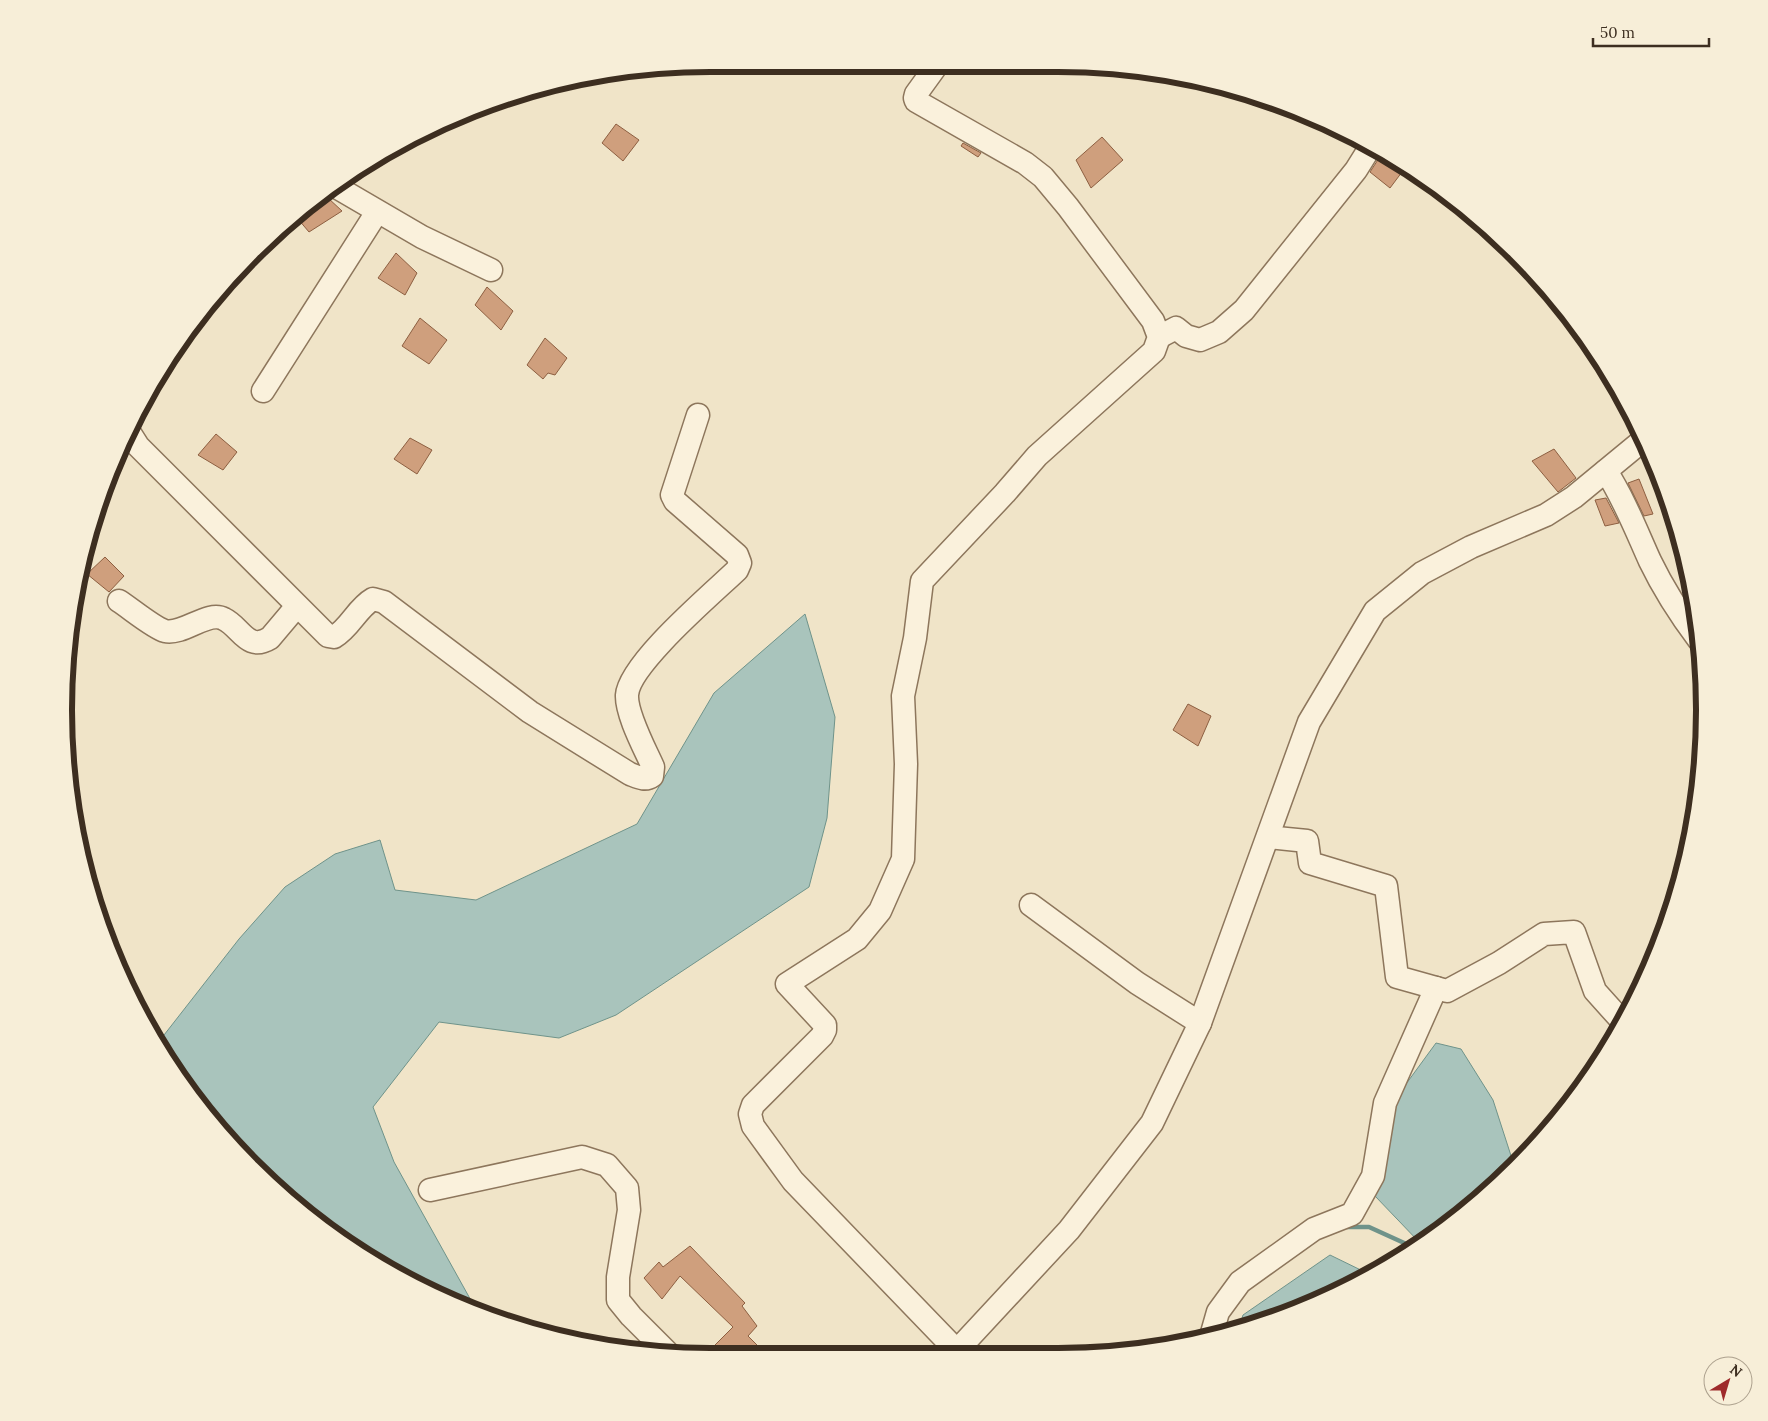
<svg xmlns="http://www.w3.org/2000/svg" width="1768" height="1421" viewBox="0 0 1768 1421" font-family="Lora,serif">
<rect width="100%" height="100%" fill="#f0e4c8"/>
<g fill="#a9c4bc" stroke="#6f938a">
<path d="M805,614L835,717L827,818L809,887L616,1015L559,1038L439,1022L373,1107L394,1162L478,1313L463,1308L317,1224L224,1137L157,1044L239,939L285,887L335,854L380,840L395,890L476,900L637,824L714,693Z"/>
<path d="M1436,1043L1461,1049L1493,1100L1514,1165L1484,1197L1420,1243L1375,1196L1387,1110Z"/>
<path d="M1330,1255L1371,1275L1265,1323L1239,1328L1243,1315Z"/>
</g>
<g fill="none" stroke-linecap="round" stroke-linejoin="round">
<path stroke="#6f938a" stroke-width="4.5" d="M1347,1227H1369L1413,1247"/>
</g>
<g fill="#cf9f7d" stroke="#8d5f41">
<path d="M616,124L639,140L623,161L602,143Z"/>
<path d="M1102,137L1123,160L1091,188L1076,160Z"/>
<path d="M963,143L981,153L978,157L961,146Z"/>
<path d="M1383,152L1405,168L1390,188L1370,172Z"/>
<path d="M327,197L342,211L309,232L298,219Z"/>
<path d="M396,253L417,273L405,295L378,278Z"/>
<path d="M487,287L513,311L501,330L475,305Z"/>
<path d="M420,318L447,340L429,364L402,346Z"/>
<path d="M545,338L567,358L555,375L548,373L543,379L527,365Z"/>
<path d="M216,434L237,452L223,470L198,455Z"/>
<path d="M410,438L432,450L417,474L394,459Z"/>
<path d="M1554,449L1576,478L1558,492L1532,461Z"/>
<path d="M1639,479L1653,514L1644,516L1628,483Z"/>
<path d="M1606,498L1619,523L1605,526L1595,500Z"/>
<path d="M105,557L124,576L109,592L87,574Z"/>
<path d="M1188,704L1211,716L1198,746L1173,730Z"/>
<path d="M690,1246L745,1303L742,1306L757,1326L748,1336L757,1345L744,1357H703L733,1327L680,1276L662,1299L644,1278L659,1262L663,1267Z"/>
</g>
<g fill="none" stroke-linecap="round" stroke-linejoin="round">
<g stroke="#8d765c" stroke-width="25">
<g id="minor">
<path d="M937,65L916,94L915,98L916,101L1025,163L1043,177L1068,207L1153,321L1159,337L1154,351L1037,456L1005,493L922,581L915,638L903,696L906,764L903,859L880,911L857,939L787,984L825,1025V1030L822,1036L753,1105L750,1114L753,1126L793,1181L957,1351"/>
<path d="M338,188L422,237L491,270"/>
<path d="M1159,337L1176,328L1186,336L1200,340L1219,332L1244,310L1356,170L1371,146"/>
<path d="M263,391L377,212"/>
<path d="M131,435L138,446L328,636L334,637C350,628 357,608 373,599L384,602L530,712L630,774C638,777 645,781 652,776L653,767C645,749 626,714 627,695C629,664 713,593 737,570L740,563L737,555L675,501L672,495L698,415"/>
<path d="M1606,471C1624,499 1636,530 1650,561C1663,588 1681,616 1699,640"/>
<path d="M119,601C130,608 154,628 165,631C184,635 208,610 224,619C241,627 247,652 270,638L297,606"/>
<path d="M1268,837L1307,841L1310,863L1386,886L1397,977L1447,991L1499,963L1544,934L1574,932L1595,991L1622,1021"/>
<path d="M1031,905L1137,983L1200,1023"/>
<path d="M430,1190L582,1157L607,1165L627,1188L629,1210L618,1277V1300L631,1316L668,1353"/>
<path d="M1212,1333L1218,1312L1240,1282L1314,1229L1352,1214L1373,1176L1385,1103L1436,988"/>
<path d="M952,1356L1069,1230L1152,1123L1200,1023L1309,722L1375,611L1422,573L1471,547L1546,515L1574,497L1642,441"/>
</g>
</g>
<use href="#minor" stroke="#faf1dc" stroke-width="22"/>
</g>
<path d="M0 0H1768V1421H0ZM710 72H1058A638 638 0 0 1 1696 710V710A638 638 0 0 1 1058 1348H710A638 638 0 0 1 72 710V710A638 638 0 0 1 710 72Z" fill="#f7eed8" fill-rule="evenodd"/>
<path fill="none" stroke="#3d2e20" stroke-width="6" d="M710 72H1058A638 638 0 0 1 1696 710V710A638 638 0 0 1 1058 1348H710A638 638 0 0 1 72 710V710A638 638 0 0 1 710 72Z"/>
<g transform="translate(1728 1381) rotate(38)"><circle r="24" fill="#f7eed8" stroke="#ada18e"/>
<path d="M0-4L9 19L0 12L-9 19Z" fill="#9e2a2b"/>
<text y="-8" font-size="14" font-weight="bold" text-anchor="middle" fill="#3d2e20">N</text>
</g>
<path d="M1593 38v8h116v-8" fill="none" stroke="#3d2e20" stroke-width="2.5"/>
<text x="1600" y="38" font-size="15" fill="#3d2e20" stroke="#f7eed8" stroke-width="4" paint-order="stroke">50 m</text>
</svg>
